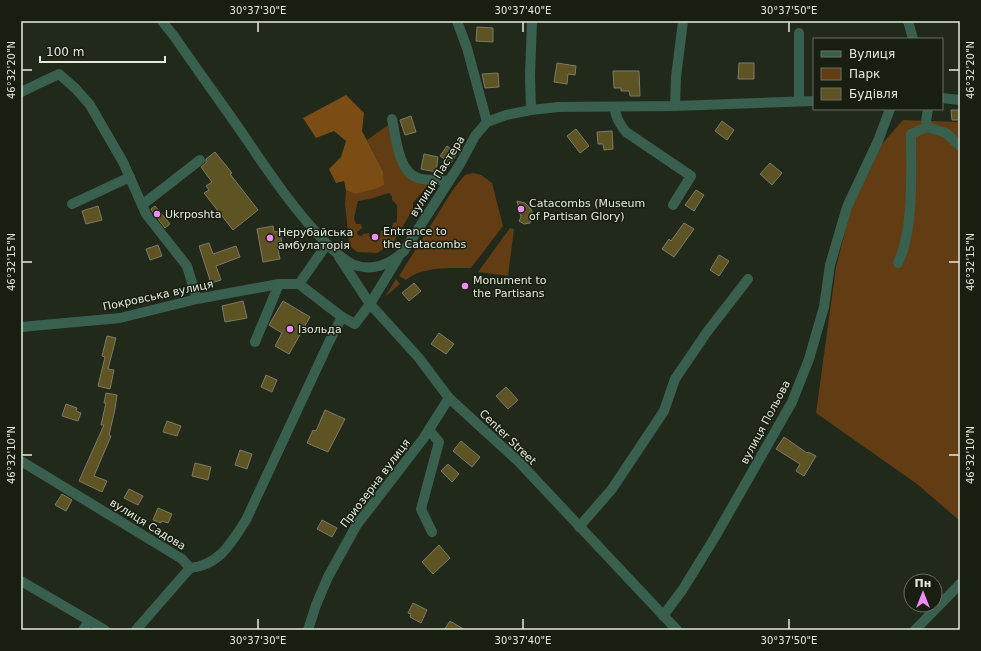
<svg xmlns="http://www.w3.org/2000/svg" width="981" height="651" viewBox="0 0 981 651" font-family="'DejaVu Sans',sans-serif">
<rect width="100%" height="100%" fill="#21291b"/>
<g fill="#623c12" fill-rule="evenodd">
<path d="M903,120L960,122V521L917,484L816,413L836,267L850,212L881,145Z"/>
<path d="M388,125L393,139L397,159L430,183L413,203V209L393,243L377,253L357,252L351,247L349,242L345,204L346,190L355,194L383,171L367,140ZM389,193L392,196V200L397,205V222L393,223L391,233L386,235L385,231H381L380,236L370,238L369,233L363,234L362,236L358,235L357,232L362,228L361,224H356L354,218L358,201L370,199Z"/>
<path d="M473,173L481,175L492,183L503,226L471,268C451,268 422,266 406,280L399,276L454,188L465,175Z"/>
<path d="M510,228L514,229L508,276L478,272Z"/>
<path d="M396,279L400,284L385,297Z"/>
</g>
<path fill="#7c4c15" d="M346,95L364,113L362,131L383,171L384,185L375,189L355,194L346,190L344,181L336,183L329,169L341,157L346,141L334,131L316,138L303,118Z"/>
<g fill="#5e5322" stroke="#7e7a68">
<path d="M477,27L493,28V42L476,41Z"/>
<path d="M557,63L576,66L575,75L568,74L567,84L554,82Z"/>
<path d="M739,63H754V79H738Z"/>
<path d="M613,71H639L640,96H630L629,91H621V88H614Z"/>
<path d="M498,73L499,87L485,88L482,74Z"/>
<path d="M951,110H960V120H952Z"/>
<path d="M411,116L416,132L405,135L400,120Z"/>
<path d="M722,121L734,130L727,140L715,131Z"/>
<path d="M576,129L589,146L580,153L567,136Z"/>
<path d="M612,131L613,149L604,150L603,144H598L597,132Z"/>
<path d="M447,146L457,153L451,163L440,156Z"/>
<path d="M215,152L232,173L230,174L258,210L233,230L204,193L209,190L206,186L212,182L201,167L206,163V159Z"/>
<path d="M424,154L438,157L436,172L421,169Z"/>
<path d="M770,163L782,173L772,185L760,174Z"/>
<path d="M696,190L704,195L694,211L685,205Z"/>
<path d="M517,201L525,203L531,209L533,215L530,223L524,224L519,221L521,217Z"/>
<path d="M98,206L102,220L86,224L82,211Z"/>
<path d="M155,206L170,224L165,228L152,211L151,209Z"/>
<path d="M684,223L694,229L674,257L662,249L669,239L671,241Z"/>
<path d="M273,226L274,232L280,231L282,244L277,245L280,259L263,262L257,229Z"/>
<path d="M209,243L213,254L236,246L240,257L216,266L221,280L211,283L199,246Z"/>
<path d="M158,245L162,256L150,260L146,249Z"/>
<path d="M719,255L729,261L719,276L710,270Z"/>
<path d="M414,283L421,291L409,301L402,293Z"/>
<path d="M243,301L247,318L225,322L222,306Z"/>
<path d="M283,301L310,317L289,354L275,346L282,333L269,325Z"/>
<path d="M439,333L454,344L446,354L431,344Z"/>
<path d="M107,336L116,338L108,369L114,370L110,389L98,386L105,357L102,356Z"/>
<path d="M266,375L277,380L272,392L261,387Z"/>
<path d="M506,387L518,400L508,409L496,396Z"/>
<path d="M106,393L117,395L115,409L109,435L111,436L94,476L107,481L102,492L79,481L104,425H101L106,403H104Z"/>
<path d="M66,404L77,408L76,411L81,413L78,421L62,416Z"/>
<path d="M325,410L345,419L328,452L307,443L313,430L316,431Z"/>
<path d="M167,421L181,426L177,436L163,432Z"/>
<path d="M784,437L807,453L808,452L816,456L804,476L796,471L800,464L776,449Z"/>
<path d="M461,441L480,457L472,467L453,451Z"/>
<path d="M240,450L252,454L247,469L235,465Z"/>
<path d="M195,463L211,467L208,480L192,476Z"/>
<path d="M448,464L459,474L452,482L441,471Z"/>
<path d="M129,489L143,496L138,505L124,498Z"/>
<path d="M62,494L72,500L66,511L55,505Z"/>
<path d="M158,508L172,514L168,523L162,521L161,523L153,520Z"/>
<path d="M322,520L337,528L332,537L317,529Z"/>
<path d="M439,545L450,558L433,574L422,562Z"/>
<path d="M413,603L427,610L421,623L410,617L411,614L408,613Z"/>
<path d="M450,621L465,630H444Z"/>
</g>
<g fill="none" stroke-linecap="round" stroke-linejoin="round">
<g stroke="#395f4e" stroke-width="10">
<path d="M162,21L174,36C198,71 223,105 247,140C271,176 296,212 326,243C334,251 342,259 352,264C371,272 390,265 404,251L460,164L475,136L487,122L506,115L531,110L558,107L675,106L814,101"/>
<path d="M457,21L467,48L487,122"/>
<path d="M908,21L913,39"/>
<path d="M799,33V101"/>
<path d="M21,92L59,74L76,89L90,105L123,162L146,214L187,266L197,299"/>
<path d="M942,98L960,100"/>
<path d="M675,106L676,77L683,21"/>
<path d="M615,107C615,117 620,124 626,132L691,176L673,205"/>
<path d="M928,109L926,121L927,127L946,133L960,146"/>
<path d="M531,110L530,75L532,21"/>
<path d="M392,119C396,137 398,172 418,178C427,181 439,179 449,181"/>
<path d="M72,204L130,177"/>
<path d="M142,205L200,160"/>
<path d="M327,244L299,284L342,317"/>
<path d="M339,257L370,304L419,358L449,398L518,461L677,630"/>
<path d="M898,263C901,256 904,249 905,242C913,210 911,167 911,134L927,127"/>
<path d="M21,327L120,318L197,299L279,284H299"/>
<path d="M255,342L279,284"/>
<path d="M429,430L439,442L421,509L432,532"/>
<path d="M21,461L182,559L190,568L136,630"/>
<path d="M579,527L612,489L664,411L675,379L707,332L748,279"/>
<path d="M190,568C220,565 231,543 246,520L329,342L342,317L355,324L370,304L398,258"/>
<path d="M21,581L105,630"/>
<path d="M663,616L683,589L715,537L792,402L809,359L824,307L830,265L847,207L878,141L890,109"/>
<path d="M83,630L89,621"/>
<path d="M308,630L316,605L328,577L356,526L423,439L449,398"/>
<path d="M915,630L960,584"/>
</g>
</g>
<path fill="none" stroke="#e5eae0" stroke-width="1.5" d="M258,22V32M523,22V32M789,22V32M22,70H32M949,70H959M22,262H32M949,262H959M22,455H32M949,455H959M258,619V629M523,619V629M789,619V629"/>
<g fill="#ef8bf7" stroke="#181f11" stroke-width="1.5">
<circle cx="521" cy="209" r="4"/>
<circle cx="157" cy="214" r="4"/>
<circle cx="375" cy="237" r="4"/>
<circle cx="270" cy="238" r="4"/>
<circle cx="465" cy="286" r="4"/>
<circle cx="290" cy="329" r="4"/>
</g>
<g text-anchor="middle" stroke-width="3" stroke-linejoin="round" paint-order="stroke">
<g font-size="11" fill="#e5eae0" stroke="#181f11">
<text transform="translate(437 176) rotate(-58)" y="4">вулиця Пастера</text>
<text transform="translate(158 295) rotate(-12)" y="4">Покровська вулиця</text>
<text transform="translate(765 422) rotate(-62)" y="4">вулиця Польова</text>
<text transform="translate(508 437) rotate(44)" y="4">Center Street</text>
<text transform="translate(375 483) rotate(-53)" y="4">Приозерна вулиця</text>
<text transform="translate(148 524) rotate(32)" y="4">вулиця Садова</text>
</g>
<g font-size="11" fill="#e5eae0" stroke="#181f11" text-anchor="start">
<text x="529" y="207">Catacombs (Museum<tspan x="529" dy="13">of Partisan Glory)</tspan></text>
<text x="165" y="218">Ukrposhta</text>
<text x="383" y="235">Entrance to<tspan x="383" dy="13">the Catacombs</tspan></text>
<text x="278" y="236">Нерубайська<tspan x="278" dy="13">амбулаторія</tspan></text>
<text x="473" y="284">Monument to<tspan x="473" dy="13">the Partisans</tspan></text>
<text x="298" y="333">Ізольда</text>
</g>
</g>
<rect width="981" height="651" fill="none" stroke="#181f11" stroke-width="44"/>
<rect x="813" y="38" width="130" height="72" fill="#181f11" stroke="#6a7064"/>
<rect x="821" y="51" width="20" height="6" fill="#395f4e" stroke="#6a7064"/>
<text x="849" y="58" font-size="12" fill="#e5eae0">Вулиця</text>
<rect x="821" y="68" width="20" height="12" fill="#623c12" stroke="#6a7064"/>
<text x="849" y="78" font-size="12" fill="#e5eae0">Парк</text>
<rect x="821" y="88" width="20" height="12" fill="#5e5322" stroke="#6a7064"/>
<text x="849" y="98" font-size="12" fill="#e5eae0">Будівля</text>
<g transform="translate(923 593)"><circle r="19" fill="#181f11" stroke="#6a7064"/>
<path d="M0-3L7 15L0 10L-7 15Z" fill="#ef8bf7"/>
<text y="-6" font-size="11" font-weight="bold" text-anchor="middle" fill="#e5eae0">Пн</text>
</g>
<path d="M40 56v6h125v-6" fill="none" stroke="#e5eae0" stroke-width="2"/>
<text x="46" y="56" font-size="12" fill="#e5eae0" stroke="#181f11" stroke-width="3" paint-order="stroke">100 m</text>
<rect x="22" y="22" width="937" height="607" fill="none" stroke="#e5eae0" stroke-width="1.5"/>
<g font-size="10" text-anchor="middle" fill="#e5eae0">
<text x="258" y="14">30°37'30"E</text>
<text x="523" y="14">30°37'40"E</text>
<text x="789" y="14">30°37'50"E</text>
<text transform="translate(11 70) rotate(-90)" y="4">46°32'20"N</text>
<text transform="translate(970 70) rotate(-90)" y="4">46°32'20"N</text>
<text transform="translate(11 262) rotate(-90)" y="4">46°32'15"N</text>
<text transform="translate(970 262) rotate(-90)" y="4">46°32'15"N</text>
<text transform="translate(11 455) rotate(-90)" y="4">46°32'10"N</text>
<text transform="translate(970 455) rotate(-90)" y="4">46°32'10"N</text>
<text x="258" y="644">30°37'30"E</text>
<text x="523" y="644">30°37'40"E</text>
<text x="789" y="644">30°37'50"E</text>
</g>
</svg>
